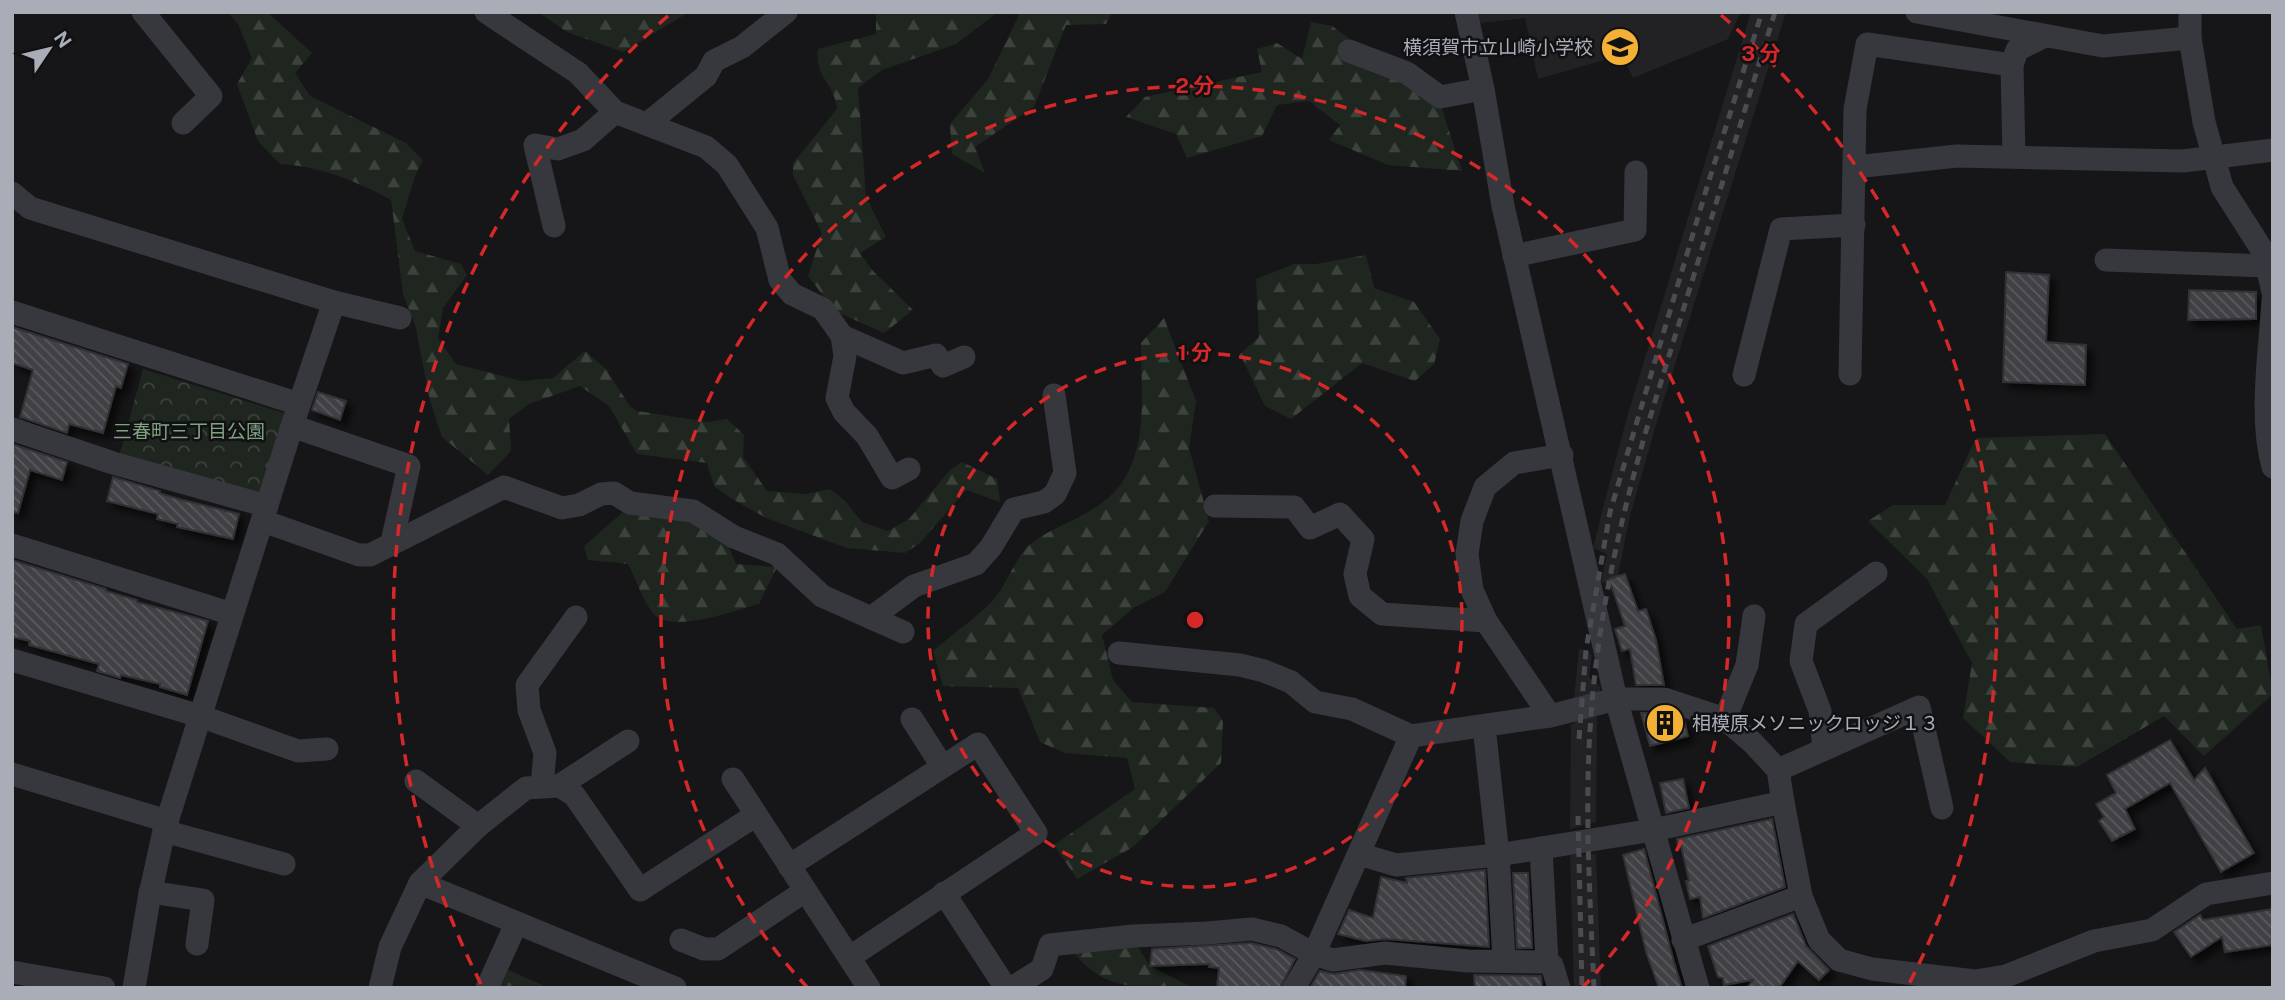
<svg xmlns="http://www.w3.org/2000/svg" width="2285" height="1000" viewBox="0 0 2285 1000" font-family="'Public Sans','Noto Sans JP',sans-serif">
<defs>
<pattern id="forest-firs" width="22" height="20" patternUnits="userSpaceOnUse" patternTransform="scale(1.75)"><rect width="22" height="20" fill="#1e261f"/><path d="M5 1l3.5 6h-7zM16 11l3.5 6h-7z" fill="#3c433d"/></pattern>
<pattern id="park-crowns" width="20" height="18" patternUnits="userSpaceOnUse" patternTransform="scale(1.75)"><rect width="20" height="18" fill="#1e261f"/><path d="M2 6a3 3 0 1 1 6 0M12 15a3 3 0 1 1 6 0" fill="none" stroke="#3c433d"/></pattern>
<pattern id="building-back-hatch" width="6" height="6" patternUnits="userSpaceOnUse" patternTransform="scale(1.75)"><rect width="6" height="6" fill="#404145"/><path d="M-1 5l2 2M0 0l6 6M5-1l2 2" fill="none" stroke="#595a5e"/></pattern>
<filter id="shadow"><feDropShadow dx="6" dy="6" stdDeviation="3.5" flood-color="#0009"/></filter>
</defs>
<rect width="100%" height="100%" fill="#161618"/>
<g fill="#222225">
<path d="M1475,12H1741L1728,39L1633,78L1622,55L1538,79L1525,18L1480,23Z"/>
<path d="M1751,12H1786L1656,425L1630,516L1616,585L1608,584L1601,582L1607,554L1593,548L1604,504L1627,417Z"/>
<path d="M1579,649L1586,650L1592,655L1589,677L1600,687V693L1574,699Z"/>
<path d="M1597,716L1596,822L1570,829L1571,725L1580,718Z"/>
<path d="M1596,854L1601,988H1574L1570,855Z"/>
</g>
<g fill="url(#forest-firs)">
<path d="M228,12H267L312,53L295,73L310,96L406,143L423,160L415,176L402,219L415,251L461,264L467,275L443,308L438,339L456,364L521,381L553,378L585,351L606,369L629,405L637,411L708,422L727,419L744,435L743,457L767,491L806,494L830,489L845,501L862,522L888,531L909,519L949,471L962,462L997,479L1000,502L966,490L920,543L905,553L847,548L766,518L729,497L714,486L707,463L637,454L609,406L580,386L529,404L509,419L511,451L488,475L442,437L430,401L416,328L403,294L391,200C357,181 319,166 280,164L258,141L237,84L252,58L238,24Z"/>
<path d="M538,12H689L623,52L567,32Z"/>
<path d="M876,12H998L956,44L882,70L858,88L866,197L886,237L860,253L873,271L913,310L884,333L835,311L808,276L822,233L793,175V163L837,109C835,84 814,77 818,49L876,34Z"/>
<path d="M1011,12H1112L1106,24L1066,25L1034,107L975,147L985,173L952,154L950,124L988,79L1019,15Z"/>
<path d="M1311,22L1332,26L1441,106L1462,171L1388,165L1329,140L1340,125L1309,101L1277,105L1262,136L1187,158L1176,134L1126,117L1145,97L1262,72L1257,49L1277,43L1302,59Z"/>
<path d="M1366,255L1374,288L1414,302L1440,339L1434,364L1415,381L1362,363L1291,419L1265,406L1240,354L1259,337L1256,279L1294,264H1316Z"/>
<path d="M1164,318L1196,401L1189,448L1209,521L1165,592L1135,607L1102,635L1113,680L1132,702L1214,708L1223,721L1221,763L1133,847L1077,879L1054,845L1135,789L1127,758L1065,753L1040,742L1018,688L943,686L933,651C952,634 977,618 994,599C1007,584 1017,553 1033,542C1056,525 1085,518 1107,499C1151,462 1141,395 1141,343Z"/>
<path d="M2105,434L2237,629L2261,625L2273,694L2204,756L2164,716L2077,767L2010,762L1963,718L1972,663L1927,579L1868,521L1893,505H1945L1976,438Z"/>
<path d="M631,505L695,519L727,543L736,564L777,567L759,604C736,610 670,635 653,613C642,599 636,579 628,564L588,560L584,546Z"/>
<path d="M1136,944L1150,966L1193,988C1146,988 1103,993 1073,951Z"/>
<path d="M497,965L549,988H492Z"/>
</g>
<path fill="url(#park-crowns)" d="M143,369L287,414L261,501L119,457Z"/>
<g fill="url(#building-back-hatch)" stroke="#303034" stroke-width="2" filter="url(#shadow)">
<path d="M2006,272L2049,275L2046,342L2086,345L2085,385L2003,382Z"/>
<path d="M2189,290L2256,292V319L2188,320Z"/>
<path d="M12,327L128,364L121,388L116,386L103,433L69,424L67,433L20,417L33,370L12,363Z"/>
<path d="M318,392L346,401L340,420L312,410Z"/>
<path d="M12,444L67,462L62,480L30,470L18,513L12,512Z"/>
<path d="M113,477L160,491L159,493L179,499L239,514L233,539L177,527L178,524L157,519L158,514L107,501Z"/>
<path d="M12,560L106,589V591L137,600V602L208,621L187,695L160,687V684L121,675L120,678L97,671L99,664L29,645L30,641L12,637Z"/>
<path d="M1625,574L1638,611L1646,609L1656,640L1664,685H1636L1630,649L1622,651L1615,629L1625,626L1609,579Z"/>
<path d="M1641,713H1662L1684,720L1688,736L1650,746Z"/>
<path d="M2170,740L2194,780L2205,768L2254,853L2221,872L2170,783L2125,809L2135,829L2112,841L2099,821L2104,817L2096,804L2116,793L2107,775Z"/>
<path d="M1683,779L1689,808L1666,813L1660,783Z"/>
<path d="M1772,819L1785,887L1703,918L1700,897L1690,899L1686,881H1689L1681,846L1678,847L1677,839Z"/>
<path d="M1644,849L1674,962L1682,988H1659L1646,952L1623,855Z"/>
<path d="M1485,870L1489,947L1386,939L1366,941L1338,934L1349,910L1373,918L1381,877L1407,883L1406,878Z"/>
<path d="M1513,873H1528L1532,948H1517Z"/>
<path d="M2273,909V945L2225,952L2222,937L2191,957L2174,932L2200,915L2203,920Z"/>
<path d="M1793,914L1806,946L1829,970L1819,980L1798,961L1779,988H1747L1753,980L1724,985L1723,978L1718,977L1708,946Z"/>
<path d="M1251,943L1276,949L1295,959L1280,988H1217L1219,968L1209,967L1210,964L1150,966L1152,949Z"/>
<path d="M1360,970L1406,976L1405,988H1310L1320,971L1334,974Z"/>
<path d="M1474,975L1541,976L1542,988H1475Z"/>
</g>
<g fill="none" stroke-linecap="round" stroke-linejoin="round">
<g stroke="#37383d" stroke-width="23">
<path d="M143,12L211,96L183,123"/>
<path d="M486,12L578,73L615,112L706,147L727,165L767,228L780,280L792,294L823,309L842,336L845,356L837,398L844,412L867,436L892,478L909,469"/>
<path d="M1466,12L1483,89L1503,206L1616,699L1698,988"/>
<path d="M1917,12L2103,46L2190,38"/>
<path d="M2190,12V38L2204,122L2222,187L2264,253L2273,292"/>
<path d="M1349,51L1407,73L1440,97L1483,89"/>
<path d="M647,124L706,76L714,61L742,47L786,12"/>
<path d="M2014,157L2012,65L2017,50L2043,37"/>
<path d="M1855,167L1957,156L2183,161L2273,150"/>
<path d="M12,193L30,208L334,302L292,426L164,831L149,899L134,988"/>
<path d="M554,226L535,145L558,149L583,140L615,112"/>
<path d="M1514,256L1635,230L1636,172"/>
<path d="M2106,260L2267,266"/>
<path d="M2273,300C2270,352 2259,417 2273,467"/>
<path d="M334,302L400,318"/>
<path d="M12,312L299,404"/>
<path d="M842,336L903,363L936,355L943,366L964,357"/>
<path d="M1850,374L1855,109L1867,44L2012,65"/>
<path d="M1744,375L1781,229L1854,225"/>
<path d="M292,426L409,466L392,542"/>
<path d="M12,429L113,463L267,506"/>
<path d="M1215,506L1294,507L1310,528L1340,514L1363,539L1355,574L1360,596L1382,614L1486,621"/>
<path d="M263,521L359,555H370L504,487L562,508L579,505L601,494L614,493L630,503L693,511L734,537L777,554L822,596L903,632"/>
<path d="M12,545L232,614"/>
<path d="M871,618L914,586L976,564L991,547L1014,509L1044,502L1055,494L1065,473L1054,395"/>
<path d="M1119,653L1240,665L1264,671L1291,682L1315,702L1352,709L1411,736"/>
<path d="M12,660L200,716L298,751L327,749"/>
<path d="M1550,716L1486,621L1472,590L1467,554L1472,521L1485,487L1514,463L1562,455"/>
<path d="M912,719L942,766"/>
<path d="M1725,719L1747,665L1754,616"/>
<path d="M1484,726L1498,855L1504,960"/>
<path d="M1824,749L1820,711L1801,661L1806,624L1876,573"/>
<path d="M1778,770L1919,707L1942,808"/>
<path d="M12,774L167,821"/>
<path d="M733,779L869,988"/>
<path d="M416,781L478,826"/>
<path d="M542,785L545,753L529,710L527,685L576,617"/>
<path d="M559,786L628,741"/>
<path d="M164,831L284,864"/>
<path d="M1541,848L1547,962L1552,965L1559,988"/>
<path d="M1359,854L1396,865L1498,855L1653,830L1783,802L1801,896L1819,940L1839,960L1872,969L1975,981L2006,976L2094,941L2152,930L2206,894L2273,883"/>
<path d="M789,866L978,744L1036,833L850,957"/>
<path d="M420,883L675,988"/>
<path d="M150,892L203,900L197,944"/>
<path d="M944,893L1006,988"/>
<path d="M681,940L704,949H718L805,891"/>
<path d="M1683,940L1801,896"/>
<path d="M12,972L104,988"/>
<path d="M380,988L390,947L420,883L478,826L526,788L559,786L574,795L640,890L756,815"/>
<path d="M487,988L516,924"/>
<path d="M1012,988L1042,969L1050,945L1133,936L1207,933L1252,929L1281,936L1314,954L1333,960L1385,953L1468,961L1547,962"/>
<path d="M1294,988L1314,954L1411,736L1550,716L1616,699H1664L1725,719L1753,743L1778,770L1783,802"/>
</g>
<g stroke="#4a4c52" stroke-width="5" stroke-dasharray="9 7" stroke-linecap="butt">
<path d="M1579,739L1586,650L1610,512L1707,187L1762,12"/>
<path d="M1578,816L1582,988"/>
<path d="M1594,988C1590,897 1584,807 1591,716C1598,617 1620,520 1648,424L1775,12"/>
</g>
</g>
<g fill="none" stroke="#d62828" stroke-width="3.5" stroke-dasharray="12 9">
<circle cx="1195" cy="620" r="267"/>
<path d="M808 988A534 534 0 1 1 1582 988"/>
<path d="M481 984A801 801 0 0 1 669 15M1721 15A801 801 0 0 1 1909 984"/>
</g>
<defs>
<g id="school-disc" transform="scale(2.0125)"><circle r="9.5" fill="#f2b134" stroke="#111113"/><path d="M0-5L7-2L0 1L-7-2ZM-4 1L0 2.5L4 1V4Q0 6-4 4Z" fill="#111"/></g>
<g id="building-disc" transform="scale(2.0125)"><circle r="9.5" fill="#f2b134" stroke="#111113"/><path d="M-4-6H4V6H1V3H-1V6H-4ZM-2.5-4.3h1.7v1.8h-1.7ZM.8-4.3h1.7v1.8H.8ZM-2.5-1h1.7V.8h-1.7ZM.8-1h1.7V.8H.8Z" fill="#111"/></g>
</defs>
<g fill-rule="evenodd">
<use href="#school-disc" x="1620" y="47"/>
<use href="#building-disc" x="1665" y="723"/>
</g>
<g text-anchor="middle" stroke-width="5" stroke-linejoin="round" paint-order="stroke">
<g font-size="19" fill="#a8adb8" stroke="#111113" text-anchor="end">
<text x="1593" y="54">横須賀市立山崎小学校</text>
<text x="1692" y="730" text-anchor="start">相模原メソニックロッジ１３</text>
</g>
<g font-size="19" fill="#7fa381" stroke="#111113">
<text x="189" y="438">三春町三丁目公園</text>
</g>
</g>
<circle cx="1195" cy="620" r="10" fill="#d62828" stroke="#111113" stroke-width="3.5"/>
<g font-size="21" text-anchor="middle" font-weight="bold" fill="#d62828" stroke="#111113" stroke-width="5" stroke-linejoin="round" paint-order="stroke">
<text x="1761" y="61">3 分</text>
<text x="1195" y="93">2 分</text>
<text x="1195" y="360">1 分</text>
</g>
<rect width="2285" height="1000" fill="none" stroke="#a8adb8" stroke-width="28"/>
<g transform="translate(49 49) rotate(55)" stroke="#111113" stroke-width="5" paint-order="stroke">
<path d="M0-5L12 26L0 18L-12 26Z" fill="#a8adb8"/>
<text y="-10" font-size="19" font-weight="bold" text-anchor="middle" fill="#a8adb8">N</text>
</g>
</svg>
